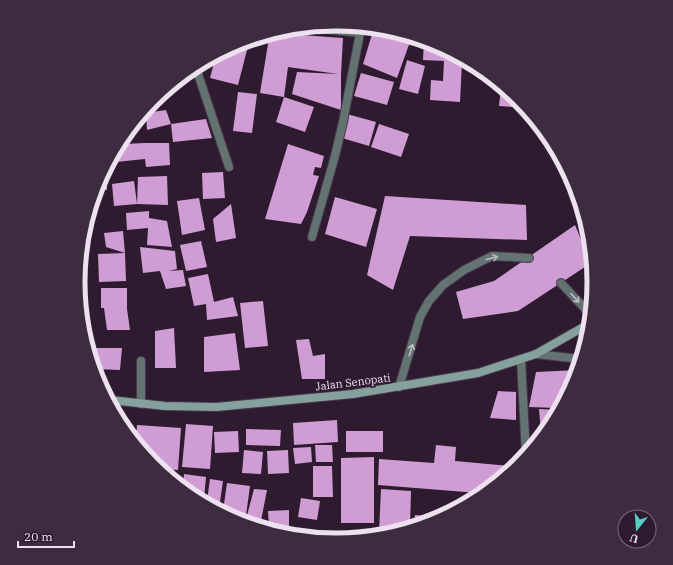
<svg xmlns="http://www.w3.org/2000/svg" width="673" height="565" viewBox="0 0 673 565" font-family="'IBM Plex Serif',serif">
<rect width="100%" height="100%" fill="#2e1b30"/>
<g fill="#cf9cd3">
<path d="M373,31L411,39L397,78L363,64Z"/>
<path d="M287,34L343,38L341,74V110L292,94L297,72L338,74L288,67L284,97L314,107L305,132L276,122L284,97L260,93L269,38Z"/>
<path d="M260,39L259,46L244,42Z"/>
<path d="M424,41L436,44L462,62L460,102L430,100L431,80L443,81L444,61L423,60Z"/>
<path d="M233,47L247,50L238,85L210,78L215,59Z"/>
<path d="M407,60L425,66L418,94L399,89Z"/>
<path d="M361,73L394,82L387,105L354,96Z"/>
<path d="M501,87L519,100L525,108L499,106Z"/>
<path d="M238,92L257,94L252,133L233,131Z"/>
<path d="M166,110L171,124L147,130L146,113Z"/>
<path d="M347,114L376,122L369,146L342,138Z"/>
<path d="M206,119L212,138L173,142L171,124Z"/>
<path d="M379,124L409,134L401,157L371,147Z"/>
<path d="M144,143H169L170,165L146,167L145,159L116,162V156L124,144Z"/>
<path d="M288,144L324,156L321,168L315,167L313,175L319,176L307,212L301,224L265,219Z"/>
<path d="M107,169V190H96L98,183Z"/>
<path d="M223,172L225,198L203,199L202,173Z"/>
<path d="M167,176L168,205L137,204L138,177Z"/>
<path d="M134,181L137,204L114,206L112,184Z"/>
<path d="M385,196L526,205L527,240L410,236L393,290L367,275Z"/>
<path d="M335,197L377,209L366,247L325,234Z"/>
<path d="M199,198L205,230L182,235L177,201Z"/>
<path d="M231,204L236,238L216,242L213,219Z"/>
<path d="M149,211V218L167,221L172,247L147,245L148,228L127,230L126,213Z"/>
<path d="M575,225L591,263L518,311L463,319L456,292L494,281Z"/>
<path d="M123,231L125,253L126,281L99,282L98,254L125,253L106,247L104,233Z"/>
<path d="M201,241L207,267L186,271L180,245Z"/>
<path d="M140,247L175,251L177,269L169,271L183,270L186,286L166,289L160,271L143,273Z"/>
<path d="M208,274L214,302L233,297L238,316L207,320L206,304L194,306L188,278Z"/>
<path d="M101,288H127V309L130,330H107L104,308H101Z"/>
<path d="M263,301L268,346L245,348L240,303Z"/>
<path d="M174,328L176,368H155V331Z"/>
<path d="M235,333L240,370L204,372V337Z"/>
<path d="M309,339L313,356L325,354V379H302L296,340Z"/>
<path d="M91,348H122L120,370L95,369Z"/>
<path d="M578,370L575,382L557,408L529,407L536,372Z"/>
<path d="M498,391L516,392V420L490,418Z"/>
<path d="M539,409L556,410L541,433Z"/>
<path d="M337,420L338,442L294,445L293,423Z"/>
<path d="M186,424L213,426L210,469L182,467Z"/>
<path d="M127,425H133V434L129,429Z"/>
<path d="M137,425L181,428L178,470L159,469L154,465L136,439Z"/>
<path d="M246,429L281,430L280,446L246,445Z"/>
<path d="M238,431L239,452L215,453L214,432Z"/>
<rect x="346" y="431" width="37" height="21"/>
<path d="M315,445H332L333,462H316Z"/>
<path d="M436,445L456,447L455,461L511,466L510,471L478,493L378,485L379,459L434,463Z"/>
<path d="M311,447L312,462L295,464L293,448Z"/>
<path d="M244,450L263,452L261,474L242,473Z"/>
<path d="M288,450L289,473L268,474L267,451Z"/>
<path d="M374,457V523H341V458Z"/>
<path d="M313,466H332L333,497H313Z"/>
<path d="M167,474L177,476L176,480H175Z"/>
<path d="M184,474L206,477L204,499L183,485Z"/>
<path d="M210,479L223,481L219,509L207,501Z"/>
<path d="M227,483L250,486L245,523L237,521L223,511Z"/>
<path d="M254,489L267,490L260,526L245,523Z"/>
<path d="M381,489L411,491L410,526L379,533Z"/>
<path d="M301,498L320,501L317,520L298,517Z"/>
<path d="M289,510V527H269L268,511Z"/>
<path d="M415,515L441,517L435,521L414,526Z"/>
<path d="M365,530L374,531V534L364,535Z"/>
<path d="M341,534L362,535V536L341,540Z"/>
</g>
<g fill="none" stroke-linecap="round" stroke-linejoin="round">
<g stroke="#49374b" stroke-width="10">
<g id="lane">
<path d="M561,283L589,313"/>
<path d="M141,361V404"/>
<path d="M399,387L420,317L429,301L443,285L464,270L492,256L529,258"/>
</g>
</g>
<g stroke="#49374b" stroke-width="10">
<g id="street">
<path d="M317,28L360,33"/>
<path d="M197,71L229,167"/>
<path d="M312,237L335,156L343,122L360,33L362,29"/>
<path d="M536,354L580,359"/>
<path d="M521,359L526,455"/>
</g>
</g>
<g stroke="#49374b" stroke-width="10">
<path id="secondary" d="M110,400L165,406L216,407L353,394L478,373L536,354L587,325"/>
</g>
<use href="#lane" stroke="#627371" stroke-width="8"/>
<use href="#street" stroke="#627371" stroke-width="8"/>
<use href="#secondary" stroke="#85a19d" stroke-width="8"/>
</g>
<defs><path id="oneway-shaft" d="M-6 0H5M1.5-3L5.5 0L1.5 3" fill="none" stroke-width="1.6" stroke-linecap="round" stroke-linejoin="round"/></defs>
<g stroke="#bdbac3">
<use href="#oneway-shaft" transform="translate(492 258) rotate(-14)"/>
<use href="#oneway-shaft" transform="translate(575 298) rotate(48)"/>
<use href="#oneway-shaft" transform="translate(411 350) rotate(-73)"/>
</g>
<g text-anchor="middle" stroke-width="4" stroke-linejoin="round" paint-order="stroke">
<g font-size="11" fill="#eee1ef" stroke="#2e1b30">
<text transform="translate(353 382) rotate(-7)" y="4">Jalan Senopati</text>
</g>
</g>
<path d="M0 0H673V565H0ZM85 282a251 251 0 1 1 502 0a251 251 0 1 1-502 0Z" fill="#3d2b3f" fill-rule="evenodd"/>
<path fill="none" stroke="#eee1ef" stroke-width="5" d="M85 282a251 251 0 1 1 502 0a251 251 0 1 1-502 0Z"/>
<g transform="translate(637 529) rotate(197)"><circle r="19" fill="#2e1b30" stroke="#7b6a7c"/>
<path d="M0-3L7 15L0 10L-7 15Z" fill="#57cec1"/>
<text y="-6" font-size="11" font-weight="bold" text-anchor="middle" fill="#eee1ef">U</text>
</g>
<path d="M18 541v6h56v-6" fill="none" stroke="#eee1ef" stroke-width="2"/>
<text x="24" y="541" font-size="12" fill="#eee1ef" stroke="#2e1b30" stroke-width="3" paint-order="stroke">20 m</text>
</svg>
